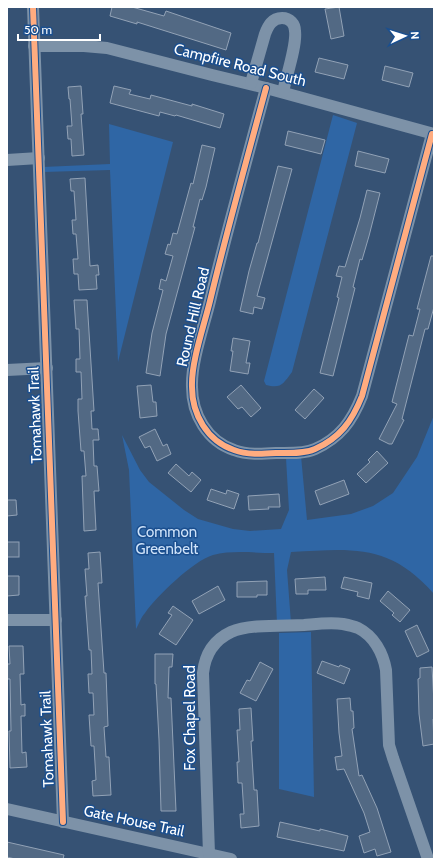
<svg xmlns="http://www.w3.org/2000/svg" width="441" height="866" viewBox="0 0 441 866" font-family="Cabin,sans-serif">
<rect width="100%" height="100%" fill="#365274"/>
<g fill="#2f66a5">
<path d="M333,115L357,123L292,372C283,384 281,389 266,385L264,381Z"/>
<path d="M109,124L173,142L118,362L110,170L43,172V167L110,164Z"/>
<path d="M434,415V594C389,543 353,549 291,552L287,570L291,623L277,624L274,553C255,553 232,550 213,555C193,561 157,596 145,613C141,617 139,624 136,629L129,470L122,435L140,470L149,482L184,510L198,519L233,529L250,531L281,529L289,510L286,458L301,456L307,520L351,514L373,506L393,493L417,457Z"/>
<path d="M311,632L314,797L279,789V633Z"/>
</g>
<g fill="#526984" stroke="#92a2b6">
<path d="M112,7H132L164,16L166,11L231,33L226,50L137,22V24L110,16Z"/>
<path d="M339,7L344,36L331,39L325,9Z"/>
<path d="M319,58L348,65L344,79L315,72Z"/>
<path d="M385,66L413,73L409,87L382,80Z"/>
<path d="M81,86L83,114H81L84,155L72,156L71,139H68L67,126H72L70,99H69L68,87Z"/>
<path d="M114,86L131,90L129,94L150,99L151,95L192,106V104L224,114L220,128L176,115L175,116L160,112L159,116L110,103Z"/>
<path d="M288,131L325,140L321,154L285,145Z"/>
<path d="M202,145L215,148L206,187L202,200L200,199L193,227H195L166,334L160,376L146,373L152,333L163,290L159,289L161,279L166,281L173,256L165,254L168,244L170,245L173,233L177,234L191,183L193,184Z"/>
<path d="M358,151L389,159L385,173L355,166Z"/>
<path d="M278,166L292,169L257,296L265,298L262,309L254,307L253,314L240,311L249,271L257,243H258Z"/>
<path d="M85,178L90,266L98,265L99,275H96L97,289L79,290L78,274H74L73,259H78L76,234H73L72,220H76L74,191H71L70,179Z"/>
<path d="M367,190L380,193L369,236L362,260L360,259L353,287L355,288L333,376L320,373L339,298L337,297L342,277L336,276L339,266L345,267L360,218Z"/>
<path d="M431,256H434V307L428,329H425L402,419L404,420L392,444H389L379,439L397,404L392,402L409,335L413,336L420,309H417Z"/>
<path d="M74,300H87L94,411H91L92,429H98L99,440H93L94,466H97L99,491H94L96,530L84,531L82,476H86L84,451H81L78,411V399H82L81,372H76V359H80L79,329H76Z"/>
<path d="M233,338L250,341L246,363H250L248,374L230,371L233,351H231Z"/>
<path d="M151,385L153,402H156L157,416L140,418L137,386Z"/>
<path d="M241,385L261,408L251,417L242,407L238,409L227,397Z"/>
<path d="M314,389L324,398L305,419L295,410Z"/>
<path d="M155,429L163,446L167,444L171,454L157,461L150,446L145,448L139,437Z"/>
<path d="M377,451L388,463L366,483L357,474L370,462L368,460Z"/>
<path d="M176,464L189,476L192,472L201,480L191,492L168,473Z"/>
<path d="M344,480L349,494L320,505L315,491Z"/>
<path d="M211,489L226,494L227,490L239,494L234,509L207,500Z"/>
<path d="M279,494L280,507H268L269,509L249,510L248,496Z"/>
<path d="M7,500H16L17,515L7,516Z"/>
<rect x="7" y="542" width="12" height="15"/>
<path d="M100,552L102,583H98L104,673H106L108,726L104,727L106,757H109L111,795L93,796L92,781L96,780L94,746H91L89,715H94L93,693H89L88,674H92L91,650H89L85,596H87L85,569H89L88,553Z"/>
<path d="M7,576H19V595L7,596Z"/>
<path d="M325,577L326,590H308V594H296L295,579Z"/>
<path d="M344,577L372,583L369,599L357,596L358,592L341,588Z"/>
<path d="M267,581V595H257V597H237V582Z"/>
<path d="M218,586L225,600L199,614L192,601Z"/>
<path d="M388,591L410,610L400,622L392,615L394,613L380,601Z"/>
<path d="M173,606L193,620L176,645L159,634L172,615L168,613Z"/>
<path d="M417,625L429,651L417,657L405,631Z"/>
<path d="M9,646H23L24,674H20L21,705L25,704V716H21L22,753L26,752L27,767L10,768L9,731H11L10,679H7V664H10Z"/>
<path d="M155,654H173L172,667H169L168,698H171L176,811H161L159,740L156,684H155Z"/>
<path d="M322,661L339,667L340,665L350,669L344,684L317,673Z"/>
<path d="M260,662L273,669L256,701L240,693L247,680L250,681Z"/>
<path d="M432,667L434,703V718L433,719L434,744L423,746L419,714L418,679L420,678V668Z"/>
<path d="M350,698L351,711H353L354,728L352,729L359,776L362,775L377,808L391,852L377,856L375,849L364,853L359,836L370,832L364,813L344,769L337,770L335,757L342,756L339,733L337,699Z"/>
<path d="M251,708L253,741H251L254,790H257L259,826L241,828L240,814H244L242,783H238L237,762H239L237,730H240L239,709Z"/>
<path d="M280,822L320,831V829L348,836L344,851L277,837Z"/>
<path d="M7,842L64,855L63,859H15L7,857Z"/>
</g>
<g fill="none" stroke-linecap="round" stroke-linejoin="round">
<g stroke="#7d92a8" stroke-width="12">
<path d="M33,7L63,822"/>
<path d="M34,46H84L107,48L212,75L266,88L434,134"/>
<path d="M251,83L265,34C268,26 272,18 282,18C290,18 295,24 295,31C297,45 286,77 283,92"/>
<path d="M266,88C247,159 227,230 210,301C204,326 191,362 192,387C192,414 207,441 234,450C247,455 262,454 276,453C288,453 304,454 315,449C340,438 352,421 362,396L432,134"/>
<path d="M7,160L39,158"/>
<path d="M7,370L47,368"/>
<path d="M7,620H56"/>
<path d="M7,809L231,859"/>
<path d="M209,854L203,673C205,654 214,640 231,632C249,624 283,626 304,625C316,624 330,622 343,624C348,625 353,626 358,628C374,636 383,653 386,670L389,745L393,758L428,859"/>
</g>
<g stroke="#1b4f8f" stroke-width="8">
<g id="cycleway">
<path d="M33,7L63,822"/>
<path d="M266,88C247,159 227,230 210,301C204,326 191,362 192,387C192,414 207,441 234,450C247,455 262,454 276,453C288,453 304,454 315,449C340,438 352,421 362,396L432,134"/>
</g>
</g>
<use href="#cycleway" stroke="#ffac80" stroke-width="6"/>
</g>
<g text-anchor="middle" stroke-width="3" stroke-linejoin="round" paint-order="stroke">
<g font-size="15" fill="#fff" stroke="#1b4f8f">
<text transform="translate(240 65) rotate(14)" y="5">Campfire Road South</text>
<text transform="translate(193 317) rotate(-77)" y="5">Round Hill Road</text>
<text transform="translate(35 415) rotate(-92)" y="5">Tomahawk Trail</text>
<text transform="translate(190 718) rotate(-90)" y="5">Fox Chapel Road</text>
<text transform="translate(47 739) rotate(-92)" y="5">Tomahawk Trail</text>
<text transform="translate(134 821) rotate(12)" y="5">Gate House Trail</text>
</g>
<g font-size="15" fill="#cfe3fa" stroke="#1b4f8f">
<text x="167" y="537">Common<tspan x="167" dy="17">Greenbelt</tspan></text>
</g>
</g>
<rect width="441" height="866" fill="none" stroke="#ffffff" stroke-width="16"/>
<g transform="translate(405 36) rotate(86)" stroke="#1b4f8f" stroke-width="3" paint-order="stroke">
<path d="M0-3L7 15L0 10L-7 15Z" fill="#ffffff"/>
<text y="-6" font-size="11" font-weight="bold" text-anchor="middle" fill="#ffffff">N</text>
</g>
<path d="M18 34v6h82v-6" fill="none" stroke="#ffffff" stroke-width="2"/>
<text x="24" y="34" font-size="12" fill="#ffffff" stroke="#1b4f8f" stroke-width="3" paint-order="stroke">50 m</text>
</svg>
